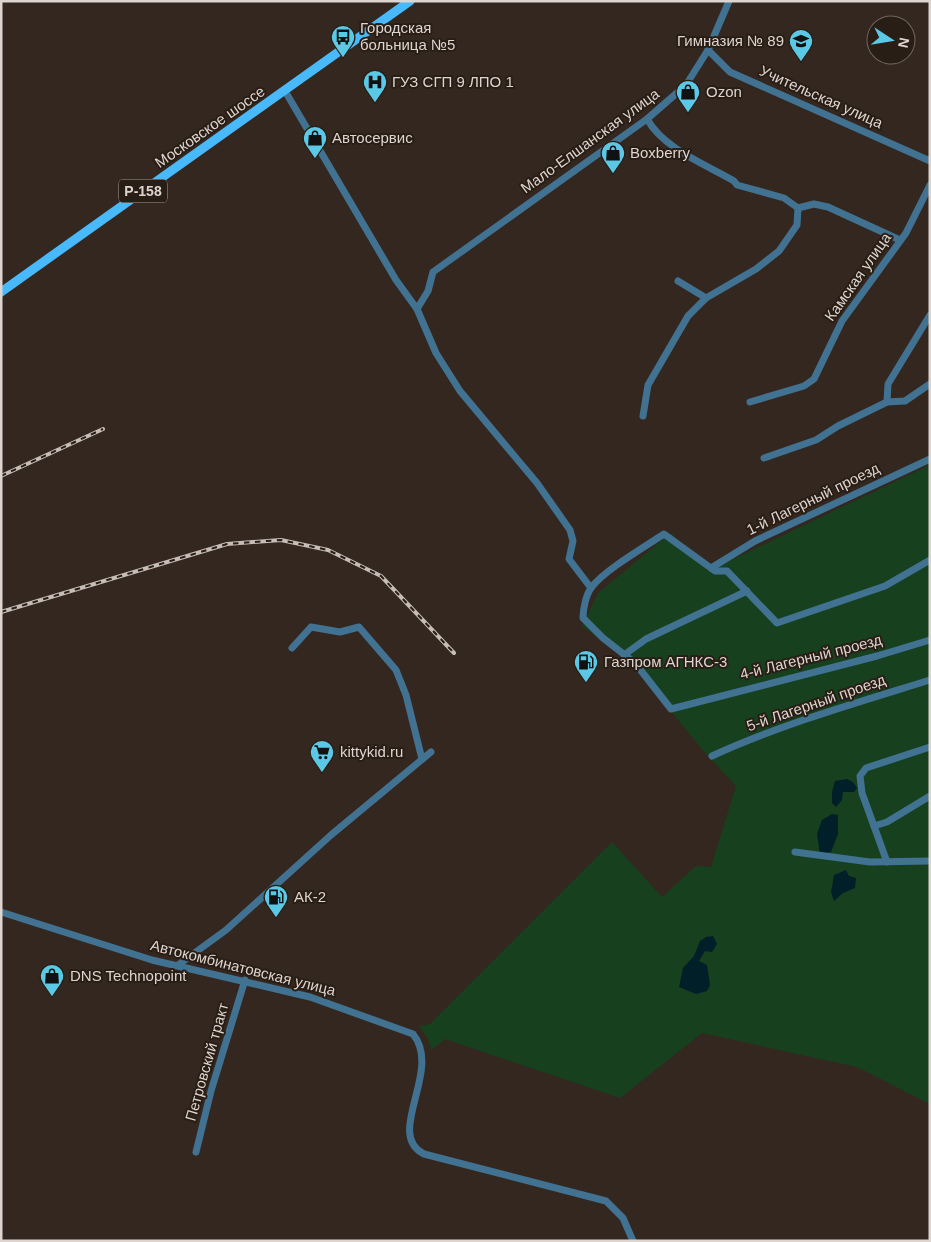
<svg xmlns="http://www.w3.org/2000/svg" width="931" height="1242" viewBox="0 0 931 1242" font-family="Helvetica,sans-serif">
<rect width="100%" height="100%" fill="#34271f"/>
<path fill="#17411e" d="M930,465V1104L857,1067L702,1033L620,1098L445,1039L431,1050L428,1039L419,1026L430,1024L612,842L662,897L696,866L711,867L736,786L706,754L635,667L582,626L598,593L671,533L708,571Z"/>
<g fill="#001f29">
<path d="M847,779L853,782L857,788L854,792H843L842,800L836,807L832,803V792L835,781Z"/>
<path d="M832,814L838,815V834L831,852L820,854L817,834L822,820Z"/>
<path d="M846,870L849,876L856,878L855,888L843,893L834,901L831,892L834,875Z"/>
<path d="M713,936L717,944L712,952L705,951L699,961L707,965L710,985L707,991L696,994L679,987L683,968L694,956L700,941L706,937Z"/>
</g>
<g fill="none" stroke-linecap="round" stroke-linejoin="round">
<g stroke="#417292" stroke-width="7">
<path d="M708,50L730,72L930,161"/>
<path d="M285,91L396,280L417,309L436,353L460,391L537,483L570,530L573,541L569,559L591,588"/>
<path d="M647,119C664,149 705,164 734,181L737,185L784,198L798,208L814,204L828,207L900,240"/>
<path d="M678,281L706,298"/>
<path d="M417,309L428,291L433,272L647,119L686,85L708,50L729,1"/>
<path d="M750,402L804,386L814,379L842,321L906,233L930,185"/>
<path d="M887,402L888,384L930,315"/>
<path d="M643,416L648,385L688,316L706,298L756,269L779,251L797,225L798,208"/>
<path d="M764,458L816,440L838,426L887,402L905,401L930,384"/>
<path d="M930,560L885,586L777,623L727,571H715L664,534C646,546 603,571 591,588C586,595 583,609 583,618L603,638L635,663L671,709L877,656L930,640"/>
<path d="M711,568L755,541L930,459"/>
<path d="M292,648L311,627L340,632L359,627L396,670L406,695L422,759"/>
<path d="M624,655L646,639L747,591"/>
<path d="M712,756C782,724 856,703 930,680"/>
<path d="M874,826L887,822L930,796"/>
<path d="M795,852L870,862L930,861"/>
<path d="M887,862L862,793L860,776L866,768L930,747"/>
<path d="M1,912L152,960L310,997L413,1034C443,1071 384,1134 424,1154L606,1201L623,1218L633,1241"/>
<path d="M178,965L226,930L331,835L431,752"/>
<path d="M196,1152L211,1091L245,980"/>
</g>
<path stroke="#48b9fb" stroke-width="9" d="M1,292L410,1"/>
<g stroke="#c6bdb7" stroke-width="4">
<g id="rail">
<path d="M1,476L103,429"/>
<path d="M1,612L227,544L281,540L328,550L381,576L454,653"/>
</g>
</g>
<use href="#rail" stroke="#291e15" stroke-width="2" stroke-dasharray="5.5" stroke-linecap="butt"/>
</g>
<defs>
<g id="bus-pin" transform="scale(1.25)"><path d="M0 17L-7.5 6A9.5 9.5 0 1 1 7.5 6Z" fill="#5bc8e6" stroke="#291e15"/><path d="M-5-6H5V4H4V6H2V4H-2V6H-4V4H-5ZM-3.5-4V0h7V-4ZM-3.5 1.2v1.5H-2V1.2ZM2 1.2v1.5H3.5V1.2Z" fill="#111"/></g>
<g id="school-pin" transform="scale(1.25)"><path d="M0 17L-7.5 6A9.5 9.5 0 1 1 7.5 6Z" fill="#5bc8e6" stroke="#291e15"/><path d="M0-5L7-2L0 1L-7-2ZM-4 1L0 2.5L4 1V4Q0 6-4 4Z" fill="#111"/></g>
<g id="hospital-pin" transform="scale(1.25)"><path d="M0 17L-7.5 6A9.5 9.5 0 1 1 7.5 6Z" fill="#5bc8e6" stroke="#291e15"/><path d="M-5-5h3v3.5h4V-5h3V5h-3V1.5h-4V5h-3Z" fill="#111"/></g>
<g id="shop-pin" transform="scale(1.25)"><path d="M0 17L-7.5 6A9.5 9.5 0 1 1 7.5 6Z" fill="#5bc8e6" stroke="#291e15"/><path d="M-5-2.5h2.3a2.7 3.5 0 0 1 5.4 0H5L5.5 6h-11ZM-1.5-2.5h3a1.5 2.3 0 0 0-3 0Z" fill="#111"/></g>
<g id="fuel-pin" transform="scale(1.25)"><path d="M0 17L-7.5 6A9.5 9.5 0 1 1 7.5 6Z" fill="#5bc8e6" stroke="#291e15"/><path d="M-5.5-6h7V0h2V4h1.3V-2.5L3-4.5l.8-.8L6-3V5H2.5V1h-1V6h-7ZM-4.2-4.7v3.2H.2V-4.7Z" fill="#111"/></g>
<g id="supermarket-pin" transform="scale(1.25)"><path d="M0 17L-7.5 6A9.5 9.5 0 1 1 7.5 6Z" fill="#5bc8e6" stroke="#291e15"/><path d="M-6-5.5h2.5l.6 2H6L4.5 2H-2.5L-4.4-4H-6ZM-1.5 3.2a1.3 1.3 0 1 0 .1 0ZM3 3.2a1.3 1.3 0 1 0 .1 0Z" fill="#111"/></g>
</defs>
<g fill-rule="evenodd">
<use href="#bus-pin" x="343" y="37"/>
<use href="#school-pin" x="801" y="41"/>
<use href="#hospital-pin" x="375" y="82"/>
<use href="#shop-pin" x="688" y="92"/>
<use href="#shop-pin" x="315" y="138"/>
<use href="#shop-pin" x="613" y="153"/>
<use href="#fuel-pin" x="586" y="662"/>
<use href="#supermarket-pin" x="322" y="752"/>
<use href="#fuel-pin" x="276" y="897"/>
<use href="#shop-pin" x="52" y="976"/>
</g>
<g text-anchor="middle" stroke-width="4" stroke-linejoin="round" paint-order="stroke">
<rect fill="#291e15" stroke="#a89e98" stroke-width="1" x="119" y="179.5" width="48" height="23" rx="4"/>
<g font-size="14" font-weight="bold" fill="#ded5d0">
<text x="143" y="196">Р-158</text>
</g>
<g font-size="15" fill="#ded5d0" stroke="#291e15" text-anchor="start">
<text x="360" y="33">Городская<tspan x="360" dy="17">больница №5</tspan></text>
<text x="784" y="46" text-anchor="end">Гимназия № 89</text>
<text x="392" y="87">ГУЗ СГП 9 ЛПО 1</text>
<text x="706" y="97">Ozon</text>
<text x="332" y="143">Автосервис</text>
<text x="630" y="158">Boxberry</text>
<text x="604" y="667">Газпром АГНКС-3</text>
<text x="340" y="757">kittykid.ru</text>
<text x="294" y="902">АК-2</text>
<text x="70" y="981">DNS Technopoint</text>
</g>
<g font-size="15" fill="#ded5d0" stroke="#291e15">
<text transform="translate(821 97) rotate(24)" y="5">Учительская улица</text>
<text transform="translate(210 127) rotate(-35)" y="5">Московское шоссе</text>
<text transform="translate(590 141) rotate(-36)" y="5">Мало-Елшанская улица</text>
<text transform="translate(858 277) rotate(-55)" y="5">Камская улица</text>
<text transform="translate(813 499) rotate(-26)" y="5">1-й Лагерный проезд</text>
<text transform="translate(811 657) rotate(-14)" y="5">4-й Лагерный проезд</text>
<text transform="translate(816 703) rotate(-19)" y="5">5-й Лагерный проезд</text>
<text transform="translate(243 968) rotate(14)" y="5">Автокомбинатовская улица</text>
<text transform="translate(207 1062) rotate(-74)" y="5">Петровский тракт</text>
</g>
</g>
<rect width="931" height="1242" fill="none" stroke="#ded5d0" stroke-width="5"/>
<g transform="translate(891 40) rotate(102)"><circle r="24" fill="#291e15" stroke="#716760"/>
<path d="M0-4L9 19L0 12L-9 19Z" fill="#5bc8e6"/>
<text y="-8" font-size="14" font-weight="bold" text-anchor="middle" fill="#ded5d0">N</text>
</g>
</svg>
